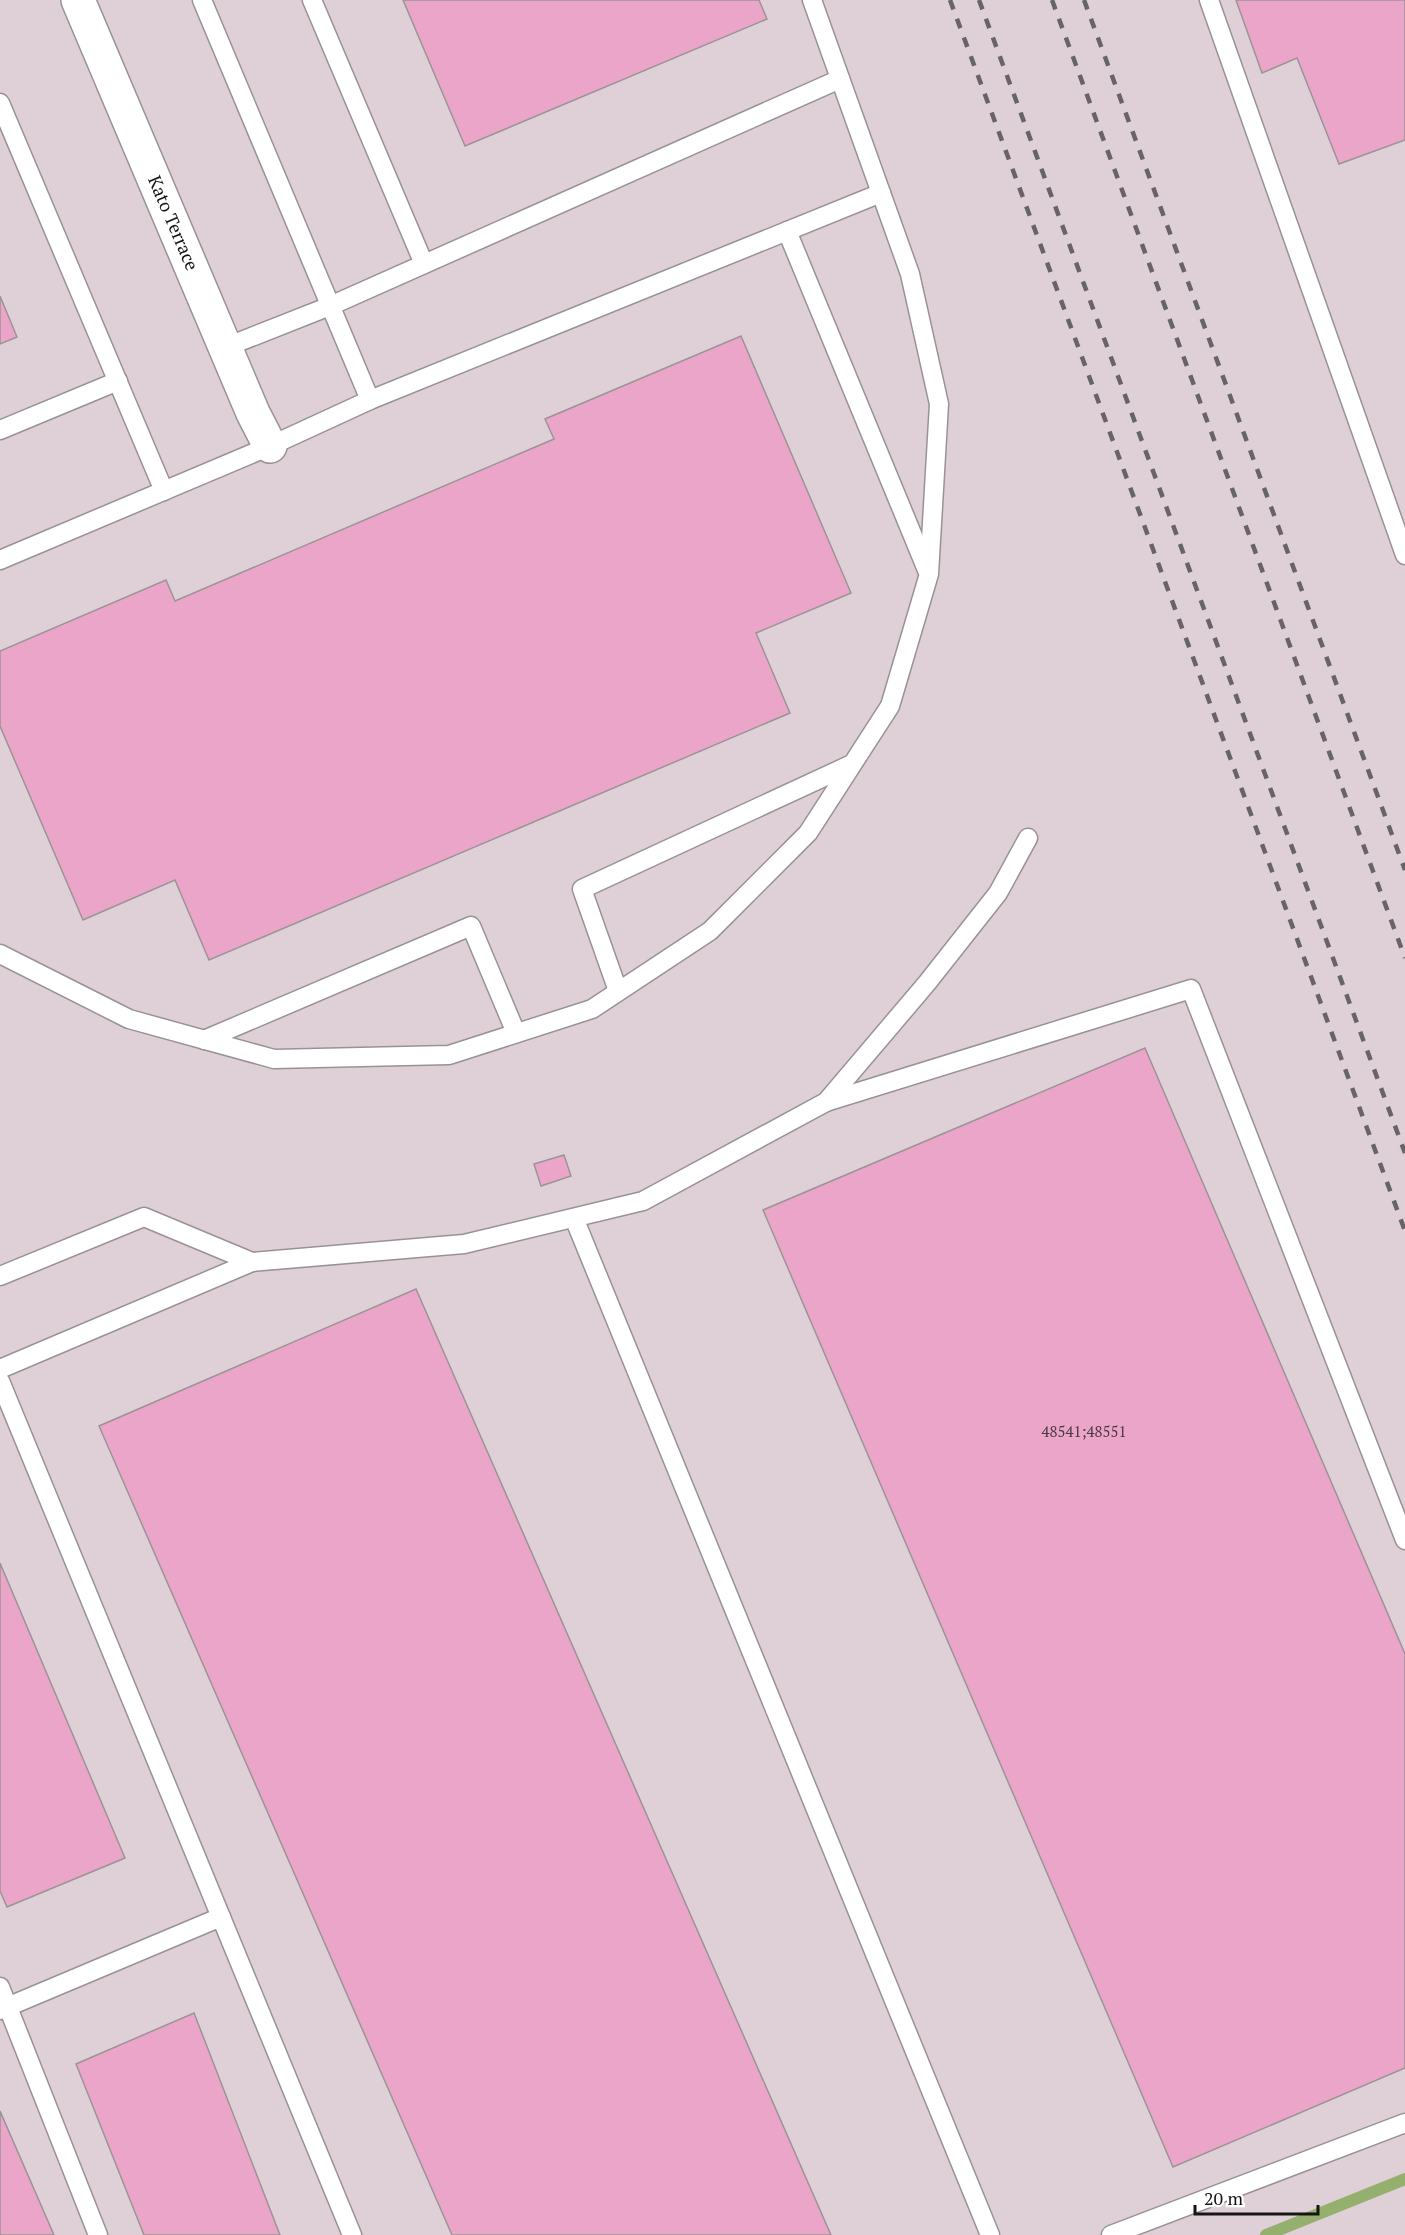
<svg xmlns="http://www.w3.org/2000/svg" width="1405" height="2235" viewBox="0 0 1405 2235" font-family="'PT Serif',serif">
<rect width="100%" height="100%" fill="#e4dde0"/>
<rect fill="#dfd0d7" x="0" y="0" width="1405" height="2235"/>
<g fill="none" stroke-linecap="round" stroke-linejoin="round">
<path stroke="#95af6e" stroke-width="12" d="M1266,2235L1405,2179"/>
</g>
<g fill="#eba5c8" stroke="#9b9497" stroke-width="1.5">
<path d="M403,0H759L767,19L465,146Z"/>
<path d="M1236,0H1405V140L1339,164L1297,58L1262,73Z"/>
<path d="M0,296L17,337L0,344Z"/>
<path d="M741,336L851,593L756,633L790,713L209,960L175,880L83,920L0,726V651L166,580L175,601L554,439L545,419Z"/>
<path d="M1145,1048L1405,1654V2068L1173,2167L763,1210Z"/>
<path d="M564,1155L571,1176L541,1186L534,1164Z"/>
<path d="M416,1289L831,2235H452L99,1426Z"/>
<path d="M0,1563L125,1858L7,1907L0,1891Z"/>
<path d="M194,2013L280,2235H144L76,2064Z"/>
<path d="M0,2111L54,2235H0Z"/>
</g>
<g fill="none" stroke-linecap="round" stroke-linejoin="round">
<g stroke="#999295" stroke-width="21">
<g id="service">
<path d="M202,0L370,400L881,193"/>
<path d="M312,0L424,264"/>
<path d="M1209,0L1405,555"/>
<path d="M0,103L164,491"/>
<path d="M787,231L927,570"/>
<path d="M226,347L330,306L840,79"/>
<path d="M0,430L118,381"/>
<path d="M0,560L270,446L370,400"/>
<path d="M0,954L129,1019L274,1059L449,1055L592,1009L710,931L808,833L890,706L929,574L939,404L910,274L812,0"/>
<path d="M618,991L582,889L852,764"/>
<path d="M204,1040L471,926L516,1033"/>
<path d="M826,1102L1191,989L1405,1540"/>
<path d="M574,1218L990,2235"/>
<path d="M0,1276L144,1217L252,1262L464,1244L643,1201L826,1102L927,983L998,893L1028,838"/>
<path d="M0,1369L252,1262"/>
<path d="M0,1381L352,2235"/>
<path d="M0,1987L98,2235"/>
<path d="M0,2010L221,1917"/>
<path d="M1111,2235L1405,2123"/>
</g>
</g>
<g stroke="#999295" stroke-width="36">
<path id="minor" d="M78,0L253,413L270,446"/>
</g>
<use href="#service" stroke="#fff" stroke-width="18"/>
<use href="#minor" stroke="#fff" stroke-width="33"/>
<g stroke="#686466" stroke-width="4.5" stroke-dasharray="10 10" stroke-linecap="butt">
<path d="M950,0L1405,1231"/>
<path d="M979,0L1405,1153"/>
<path d="M1052,0L1405,958"/>
<path d="M1084,0L1405,870"/>
</g>
</g>
<g text-anchor="middle" stroke-width="4.5" stroke-linejoin="round" paint-order="stroke">
<g font-size="15" fill="#4b3842">
<text x="1084" y="1437">48541;48551</text>
</g>
<g font-size="18" fill="#161415" stroke="#fff">
<text transform="translate(173 223) rotate(67)" y="6">Kato Terrace</text>
</g>
</g>
<path d="M1195 2205v9h123v-9" fill="none" stroke="#161415" stroke-width="3"/>
<text x="1204" y="2205" font-size="18" fill="#161415" stroke="#ffffff" stroke-width="4.5" paint-order="stroke">20 m</text>
</svg>
